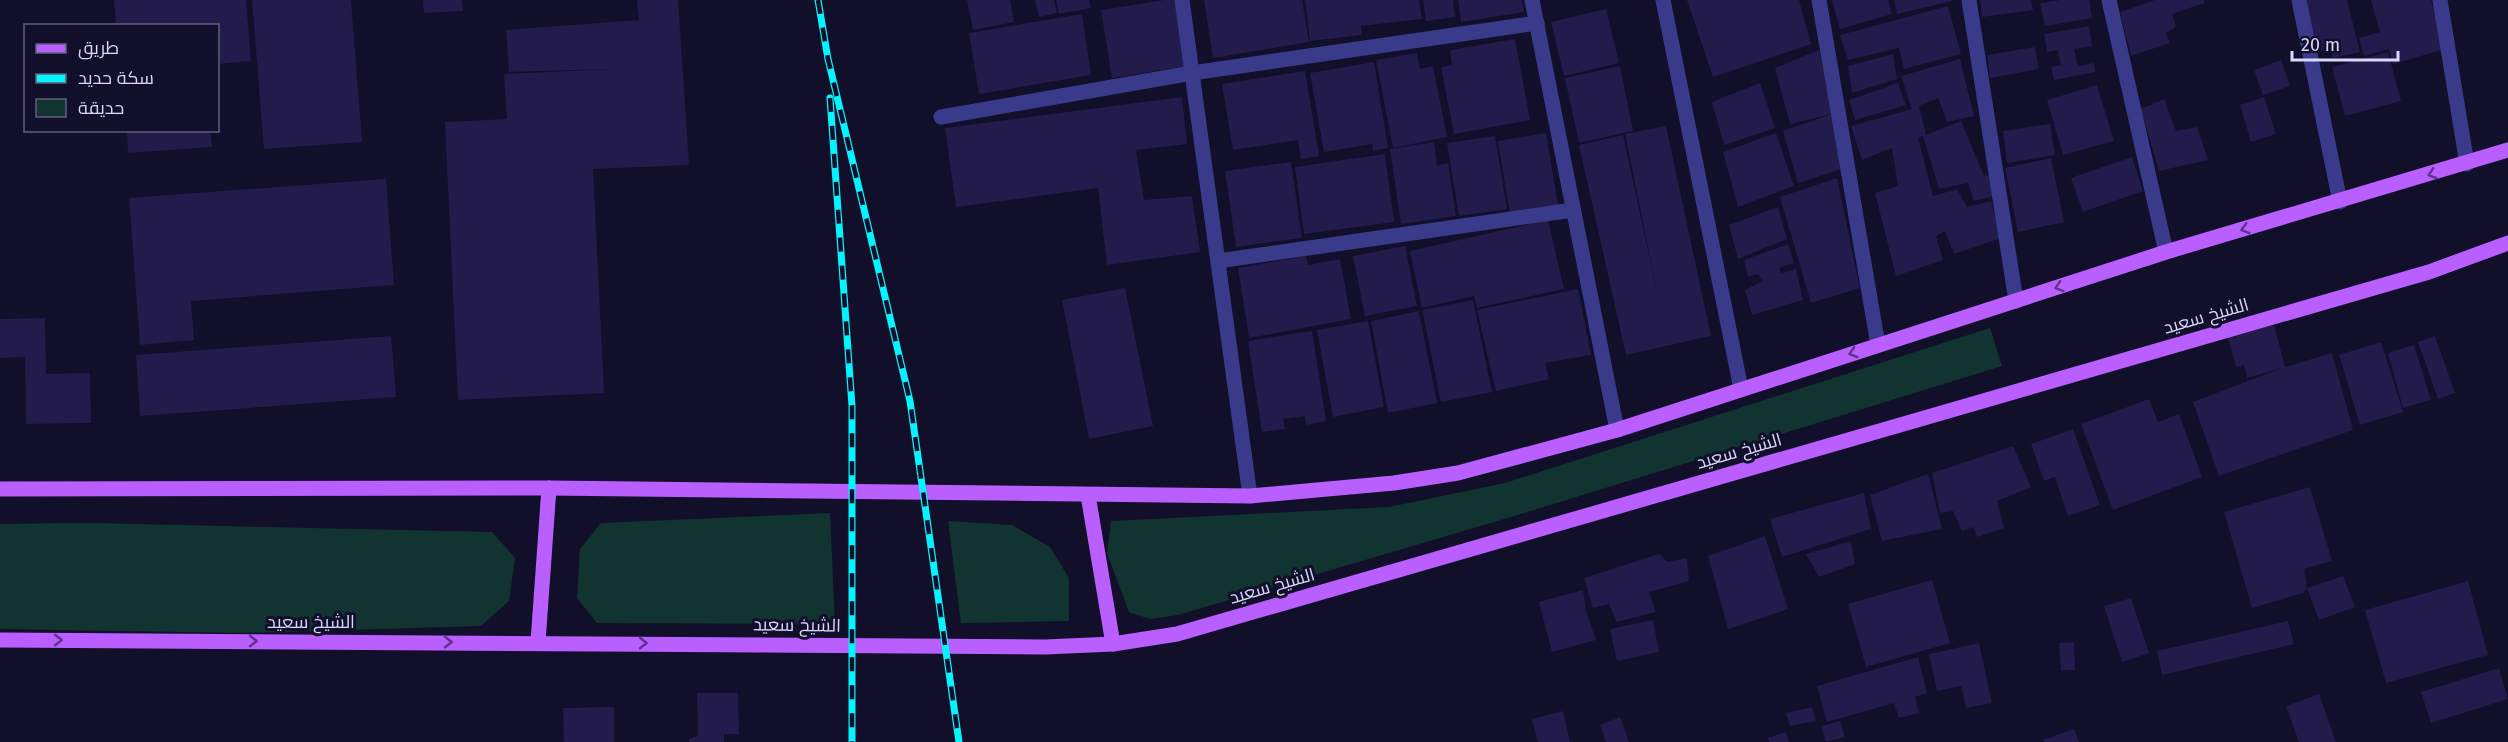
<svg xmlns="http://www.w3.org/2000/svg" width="2508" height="742" viewBox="0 0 2508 742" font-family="'Fira Sans',Cairo,sans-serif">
<rect width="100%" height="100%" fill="#120f2a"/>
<g fill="#123431">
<path d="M1990,328L2002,366L1511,517L1178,615L1150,619L1129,612L1107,553L1111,521L1389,507L1505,483Z"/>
<path d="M830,513L835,624L597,623L577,598L580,549L601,523Z"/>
<path d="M948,521L1012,525L1050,547L1069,578V621L961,623Z"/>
<path d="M91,523L492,532L515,558L509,601L481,626L246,633L0,629V524Z"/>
</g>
<g fill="#221b4b">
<path d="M114,0H246L251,61L218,64V26H116Z"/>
<path d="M252,0H351L362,142L264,149Z"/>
<path d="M423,0H462L463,11L424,13Z"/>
<path d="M637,0H678L689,165L593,169L604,393L458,400L445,122L507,119L504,74L613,69L509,72L506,30L639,20Z"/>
<path d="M967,0H1010L1014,22L973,30Z"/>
<path d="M1035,0H1054L1057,13L1039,17Z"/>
<path d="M1056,0H1089L1091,8L1059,14Z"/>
<path d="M1164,0H1175L1186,66L1112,78L1101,10Z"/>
<path d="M1204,0H1302L1309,42L1213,58Z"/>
<path d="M1305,0H1419L1422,19L1361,26L1362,35L1310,41Z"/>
<path d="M1423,0H1453L1455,17L1426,21Z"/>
<path d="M1458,0H1522L1524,12L1461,22Z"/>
<path d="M1687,0H1799L1811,44L1713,77Z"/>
<path d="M1832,0H1888L1892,14L1840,29Z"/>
<path d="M1894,0H1952V1L1897,14Z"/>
<path d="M1980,0H2031L2033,10L1982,17Z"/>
<path d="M2060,0H2089L2092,18L2045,26L2040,3Z"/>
<path d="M2155,0H2204V3L2172,14L2176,27L2166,33L2170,43L2131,56L2120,12Z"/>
<path d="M2301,0H2347L2360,52L2333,58L2331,48L2314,52Z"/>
<path d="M2371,0H2431L2445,49L2393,64L2389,49L2364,56L2359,38L2380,32Z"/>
<path d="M1948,6L1961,54L1904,69L1899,48L1848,60L1840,35Z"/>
<path d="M1606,9L1619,63L1564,76L1551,22Z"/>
<path d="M1082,14L1091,75L979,94L969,33Z"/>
<path d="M2089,26L2092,46L2074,49L2078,66L2094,63L2095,72L2054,80L2051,67L2061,65L2058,50L2047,52L2044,34Z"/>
<path d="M1515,39L1530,120L1454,134L1441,67L1452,65L1450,50Z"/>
<path d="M2035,47L2039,69L1990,78L1987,55Z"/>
<path d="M1819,50L1832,114L1790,124L1775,68Z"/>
<path d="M2388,52L2401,101L2345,116L2332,67Z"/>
<path d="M1417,53L1420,69L1433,66L1447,137L1393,148L1376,60Z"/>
<path d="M1893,54L1897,79L1852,93L1848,66Z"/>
<path d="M1960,59L1974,116L1947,122L1938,98L1919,106L1926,135L1961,121L1984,176L1992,174L1995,196L1974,201L1968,183L1939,189L1923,136L1918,138L1933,196L1957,189L1967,207L1991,201L2001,238L1954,254L1945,231L1936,236L1943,260L1896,276L1875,193L1898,186L1892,148L1862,160L1851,126L1912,109L1901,76Z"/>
<path d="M2281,60L2290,86L2263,95L2254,70Z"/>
<path d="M1374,62L1388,148L1373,151L1372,144L1324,152L1310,73Z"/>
<path d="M1620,66L1633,131L1579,143L1565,78Z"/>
<path d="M1305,71L1319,156L1301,159L1298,140L1233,150L1222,84Z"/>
<path d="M1760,83L1775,128L1724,145L1712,102Z"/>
<path d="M1898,83L1906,105L1855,120L1849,100Z"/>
<path d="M2097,85L2114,141L2063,155L2047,100Z"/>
<path d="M1182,97L1187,144L1136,150L1144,200L1192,196L1200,252L1107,265L1098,188L956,207L945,128Z"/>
<path d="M2264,97L2276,134L2251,142L2240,105Z"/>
<path d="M2164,99L2176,131L2197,127L2208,160L2159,171L2141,109Z"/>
<path d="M1832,114L1842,169L1798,183L1783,131Z"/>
<path d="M2050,124L2055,155L2007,163L2003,131Z"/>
<path d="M1666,126L1711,336L1626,355L1579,145L1623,135L1658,296L1625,134Z"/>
<path d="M127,130H210L212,147L128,153Z"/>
<path d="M1546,133L1558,205L1510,214L1498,141Z"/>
<path d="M1776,133L1794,186L1738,207L1723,152Z"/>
<path d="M1495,136L1507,209L1459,216L1447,143Z"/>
<path d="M1434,142L1437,165L1448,163L1456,216L1401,224L1390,149Z"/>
<path d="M1385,154L1394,222L1304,234L1295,167Z"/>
<path d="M2132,157L2143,191L2083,212L2071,178Z"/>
<path d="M2051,158L2064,222L2018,232L2005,168Z"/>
<path d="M1291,162L1302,238L1236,247L1225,171Z"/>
<path d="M1837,178L1860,288L1811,303L1780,197Z"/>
<path d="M386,179L394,285L191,301L194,340L140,345L129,198Z"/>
<path d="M1778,207L1787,239L1738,259L1729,225Z"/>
<path d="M1548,220L1564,289L1477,308L1474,296L1422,308L1410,251Z"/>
<path d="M1788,244L1794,263L1779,268L1781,273L1796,269L1803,300L1752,315L1745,290L1763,281L1758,274L1748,277L1744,260Z"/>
<path d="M1405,246L1417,306L1365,316L1353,256Z"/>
<path d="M1306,256L1308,265L1340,259L1351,319L1249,338L1238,268Z"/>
<path d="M1125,288L1153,426L1089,439L1062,300Z"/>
<path d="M1578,289L1591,355L1545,363L1549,379L1496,391L1477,310Z"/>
<path d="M1473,300L1492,392L1441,402L1422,310Z"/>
<path d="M1419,311L1437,403L1388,413L1371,321Z"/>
<path d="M45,318L46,374L90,373L91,423L26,424L25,357L0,358V319Z"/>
<path d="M1368,321L1384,407L1333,417L1317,330Z"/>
<path d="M2274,325L2285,367L2332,353L2353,430L2219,476L2193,402L2282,368L2247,378L2244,365L2236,367L2228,337Z"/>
<path d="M1312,331L1326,421L1306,425L1305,416L1283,419L1285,429L1262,432L1248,341Z"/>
<path d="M391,336L396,397L140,416L136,355Z"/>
<path d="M2435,336L2455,393L2438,399L2418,342Z"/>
<path d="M2381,342L2403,412L2360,425L2339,355Z"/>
<path d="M2414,345L2431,400L2403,408L2388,353Z"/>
<path d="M2149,399L2158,422L2179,414L2202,477L2113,510L2081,424Z"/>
<path d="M2073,429L2100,505L2068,516L2055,477L2044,481L2031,444Z"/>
<path d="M2013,446L2031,487L1997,501L2004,528L1977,537L1974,527L1962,531L1953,511L1940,513L1932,473Z"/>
<path d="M1928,474L1942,529L1882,541L1870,495Z"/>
<path d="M2310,487L2332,561L2304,569L2307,588L2303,593L2252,608L2224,512Z"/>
<path d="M1864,493L1871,529L1782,557L1770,519Z"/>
<path d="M1765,536L1788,609L1728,629L1708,556Z"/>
<path d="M1851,541L1855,564L1819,577L1806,554Z"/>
<path d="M1659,554L1667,562L1687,558L1689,581L1649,592L1656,612L1617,622L1609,604L1593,608L1584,578Z"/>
<path d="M2343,576L2355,607L2319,620L2307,588Z"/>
<path d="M1932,580L1950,643L1866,667L1848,604Z"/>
<path d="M2468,581L2488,655L2386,683L2365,610Z"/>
<path d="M1583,590L1586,611L1596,640L1552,652L1539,602Z"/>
<path d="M2131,598L2149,653L2122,662L2104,606Z"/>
<path d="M1653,620L1659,652L1617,661L1610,629Z"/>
<path d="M2288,621L2294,644L2162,675L2157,651Z"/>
<path d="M2074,642L2075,670H2061L2059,643Z"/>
<path d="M1979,643L1992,703L1966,708L1961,686L1937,691L1929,654Z"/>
<path d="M1918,657L1927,693L1915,697L1919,713L1899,718L1894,703L1827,722L1817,686Z"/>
<path d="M2499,668L2508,699L2431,723L2421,692Z"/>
<path d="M697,693H738L739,734H724V742H689V739L698,736Z"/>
<path d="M2319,694L2336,742H2299L2286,706Z"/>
<path d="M614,707V742H564L563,708Z"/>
<path d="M1812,707L1816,721L1790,726L1786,713Z"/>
<path d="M1563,711L1570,742H1538L1532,719Z"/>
<path d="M1620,717L1629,742H1606L1600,725Z"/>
<path d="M1840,721L1845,737L1826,742L1821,726Z"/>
<path d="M2074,729L2079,742H2044L2043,740Z"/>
<path d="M1786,732L1789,742H1769L1768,738Z"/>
</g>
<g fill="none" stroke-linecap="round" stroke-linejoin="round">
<g stroke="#393b8a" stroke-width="15">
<path d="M1182,0L1250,496"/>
<path d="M1532,0L1617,430"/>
<path d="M1663,0L1741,389"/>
<path d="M1819,0L1878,345"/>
<path d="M1969,0L2016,301"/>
<path d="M2109,0L2166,252"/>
<path d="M2299,0L2340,202"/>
<path d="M2440,0L2467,164"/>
<path d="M941,117L1192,73L1537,23"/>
<path d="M1218,261L1573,210"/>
</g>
<g stroke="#ba5fff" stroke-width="15">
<path d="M0,489L549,488L1250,496L1394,483L1458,473L1617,430L2166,252L2508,150"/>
<path d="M1088,495L1113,644"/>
<path d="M0,640L1045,647L1113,644L1177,634L2429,272L2508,243"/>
<path d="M538,642L549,488"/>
</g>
<g stroke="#04f5ff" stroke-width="7">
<g id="rail">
<path d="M818,0L828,59L910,401L959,742"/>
<path d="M830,98L852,406V742"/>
</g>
</g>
<use href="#rail" stroke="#120f2a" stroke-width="4.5" stroke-dasharray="14" stroke-linecap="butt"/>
</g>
<defs><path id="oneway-chevron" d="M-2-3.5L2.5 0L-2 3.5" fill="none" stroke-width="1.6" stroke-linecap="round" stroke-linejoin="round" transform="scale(1.5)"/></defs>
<g stroke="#5e338a">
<use href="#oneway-chevron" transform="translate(2432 174) rotate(163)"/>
<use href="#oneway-chevron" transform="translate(2245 229) rotate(164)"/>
<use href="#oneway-chevron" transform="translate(2059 287) rotate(162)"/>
<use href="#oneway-chevron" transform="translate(1853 353) rotate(162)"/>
<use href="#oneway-chevron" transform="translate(58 640)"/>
<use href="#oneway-chevron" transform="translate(253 641)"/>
<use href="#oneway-chevron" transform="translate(448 642)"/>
<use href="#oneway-chevron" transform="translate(643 643) rotate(1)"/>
</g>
<g text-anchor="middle" stroke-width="6" stroke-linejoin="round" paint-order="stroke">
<g font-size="18" fill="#dad8ff" stroke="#120f2a">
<text transform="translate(2206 316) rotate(-16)" y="6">الشيخ سعيد</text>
<text transform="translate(1739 451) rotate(-16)" y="6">الشيخ سعيد</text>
<text transform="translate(1272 586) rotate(-16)" y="6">الشيخ سعيد</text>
<text x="311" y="628">الشيخ سعيد</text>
<text transform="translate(797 625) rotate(1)" y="6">الشيخ سعيد</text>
</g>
</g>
<rect x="24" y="24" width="195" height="108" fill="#120f2a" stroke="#625f7f" stroke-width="1.5"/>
<rect x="36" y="44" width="30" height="9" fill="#ba5fff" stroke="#625f7f" stroke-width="1.5"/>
<text x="78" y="54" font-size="18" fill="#dad8ff">طريق</text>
<rect x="36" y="74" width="30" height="9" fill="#04f5ff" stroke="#625f7f" stroke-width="1.5"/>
<text x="78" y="84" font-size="18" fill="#dad8ff">سكة حديد</text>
<rect x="36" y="99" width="30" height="18" fill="#123431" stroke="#625f7f" stroke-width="1.5"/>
<text x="78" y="114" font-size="18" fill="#dad8ff">حديقة</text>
<path d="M2292 51v9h106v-9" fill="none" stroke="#dad8ff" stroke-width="3"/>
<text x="2301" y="51" font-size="18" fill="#dad8ff" stroke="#120f2a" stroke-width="4.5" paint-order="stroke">20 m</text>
</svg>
